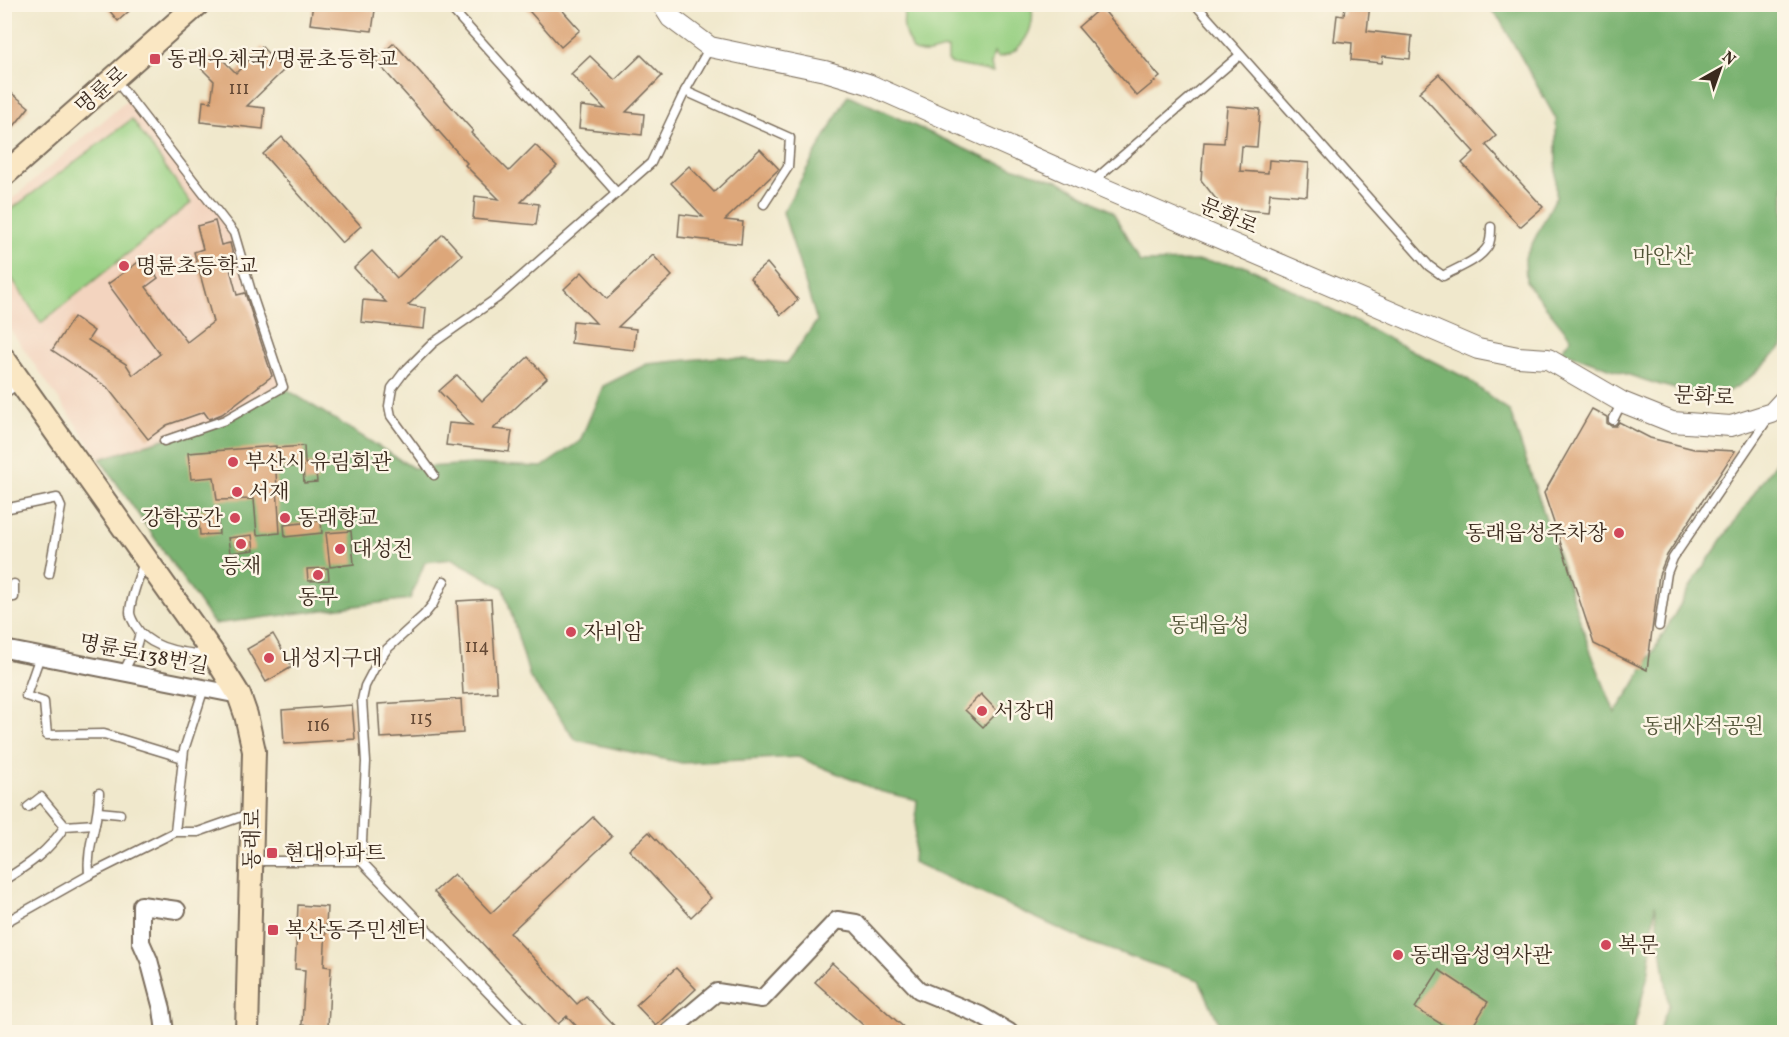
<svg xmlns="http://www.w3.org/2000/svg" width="1789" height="1037" viewBox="0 0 1789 1037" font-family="Vollkorn,'Noto Serif KR',serif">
<rect width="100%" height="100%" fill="#fcf5e5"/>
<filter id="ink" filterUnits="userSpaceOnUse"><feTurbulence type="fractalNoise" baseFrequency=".0167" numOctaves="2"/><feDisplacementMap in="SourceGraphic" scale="12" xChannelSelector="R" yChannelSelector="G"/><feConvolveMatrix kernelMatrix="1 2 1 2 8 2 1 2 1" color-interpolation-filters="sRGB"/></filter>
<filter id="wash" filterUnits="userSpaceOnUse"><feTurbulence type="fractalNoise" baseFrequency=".008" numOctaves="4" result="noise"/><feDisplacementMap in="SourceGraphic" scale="24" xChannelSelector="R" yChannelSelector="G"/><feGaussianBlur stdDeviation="1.35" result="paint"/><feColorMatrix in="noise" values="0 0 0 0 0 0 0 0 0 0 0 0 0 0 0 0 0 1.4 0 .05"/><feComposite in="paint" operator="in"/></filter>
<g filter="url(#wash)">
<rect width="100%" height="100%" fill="#f0e8cc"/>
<path fill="#f3d4bf" d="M131,97L234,233L283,387L225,420L100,459L5,322L4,206Z"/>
<g fill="#98d083" stroke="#6a7d50" stroke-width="1.5">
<path d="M915,5H1031C1037,27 1022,54 998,57L994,52L991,64L993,72L952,64L948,61V49C933,49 930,58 913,50C905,36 901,26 905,11Z"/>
<path d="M132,119L191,203L41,323L5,268V214Z"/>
</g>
<g fill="#7ab271" stroke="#5a6e48" stroke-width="1.5">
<path d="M1487,5H1784V345C1766,362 1748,384 1724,393C1697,404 1592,361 1561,351L1571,338L1526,282L1525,258L1556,197V119L1500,20Z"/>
<path d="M848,95L989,160L1061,182L1113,212L1140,262L1202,261L1246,266L1466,378L1510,412L1590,650L1615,713L1632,688L1695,579L1784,450V1032H1658L1669,1005L1655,904L1649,971L1633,1032H1318L1272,1023L1261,1032H1223L1199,980L1091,943L913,862L917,800L879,791L798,757L682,763L576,740L530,678L504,588L453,559L425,562L410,599L214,624L100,459L225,420L283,387L413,468L473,464L542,467L580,441L603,386L647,364L720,357L787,363L817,321L783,212Z"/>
</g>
<g id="blocks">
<g fill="#dda77a">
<path d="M104,4H137L118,21Z"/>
<path d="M313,4H367L366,9L375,10L372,31L310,24Z"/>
<path d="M523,4H557L580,30L561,47Z"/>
<path d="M1345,4H1370L1367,31L1412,36L1410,59L1383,56L1382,63L1351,60L1352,43L1334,41L1337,15L1344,16Z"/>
<path d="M1101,7L1160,77L1137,96L1078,27Z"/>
<path d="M394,43L473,131L471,133L509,171L535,145L557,166L521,202L539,204L536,225L473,219L475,196L499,199L465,165L467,163L375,60Z"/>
<path d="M262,47L284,70L247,106L265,108L263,129L201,122L203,101L211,102L214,81L200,67L215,52L236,73Z"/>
<path d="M641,55L662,76L626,112L644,114L642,135L579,128L581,106L605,109L571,74L590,56L615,80Z"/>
<path d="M1439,74L1496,136L1486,145L1543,207L1520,227L1462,163L1474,152L1419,92Z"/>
<path d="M4,87L29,107L4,139Z"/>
<path d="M1227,106L1260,109L1257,147L1242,146L1240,171L1268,173L1269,160L1309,163L1307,196L1270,193L1268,212L1223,208L1201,180L1204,142L1224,143Z"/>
<path d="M282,137L361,226L342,243L263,154Z"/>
<path d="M760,149L779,169L725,220L743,222L741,244L678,237L680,214L703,217L671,183L689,166L714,192Z"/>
<path d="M215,221L221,245L230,243L235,263L229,265L237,295L245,293L272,376L222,414L209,419L204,412L167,425L148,439L107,387L52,350L74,317L94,331L88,340L126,364L133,375L160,354L108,284L144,258L158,278L146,287L187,342L213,322L194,252L203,249L197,226Z"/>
<path d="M443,234L462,255L408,305L426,308L424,329L361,322L363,300L386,302L354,268L372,251L397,278Z"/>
<path d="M653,255L672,276L618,327L636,329L634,350L571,343L573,321L596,323L564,289L582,272L607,299Z"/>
<path d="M767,263L798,300L781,315L750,278Z"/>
<path d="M528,357L547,378L493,429L512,431L509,452L446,445L449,423L472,425L439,391L457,375L482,401Z"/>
<path d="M1592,409L1607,417V423L1611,426H1616L1619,422L1650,438L1694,449L1735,451L1667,555L1659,575L1647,670L1594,644L1544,493Z"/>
<path d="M276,446V448L304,446L305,464L315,463L317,482L304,483L303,466L278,468L279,472H276L280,533L257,535L254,499L217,500L214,477L191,479L188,453Z"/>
<path d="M217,509L219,534L200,535L198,510Z"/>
<path d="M321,521L322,533L285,537L284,525Z"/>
<path d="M351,531L354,564L330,567L326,533Z"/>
<path d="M252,535L254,550L230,553L228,538Z"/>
<path d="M328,568L329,580L308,581L307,569Z"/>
<path d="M491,599L497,692L463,694L457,601Z"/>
<path d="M273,634L292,667L266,682L247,649Z"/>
<path d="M981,694L998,712L983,727L965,710Z"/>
<path d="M461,699L463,733L380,738L378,704Z"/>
<path d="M352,705L355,739L284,744L282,710Z"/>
<path d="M593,817L612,837L510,933L577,1004L586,996L620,1032H582L567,1016L558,1024L434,892L454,874L491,913Z"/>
<path d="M649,832L711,898L691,917L629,850Z"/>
<path d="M298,905L327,907L324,966L331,967L328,1027L302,1025L305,970L295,969Z"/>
<path d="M832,963L909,1032H871L815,982Z"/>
<path d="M676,968L696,989L656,1026L636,1005Z"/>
<path d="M1439,970L1488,1002L1469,1032H1454L1415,1008Z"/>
</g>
</g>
</g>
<g filter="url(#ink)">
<use href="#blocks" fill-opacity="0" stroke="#7a6c5b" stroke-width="1.5"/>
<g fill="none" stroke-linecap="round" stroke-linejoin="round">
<g stroke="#7a6c5b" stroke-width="11">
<g id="service">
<path d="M1195,4L1429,266L1443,276C1457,268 1479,261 1488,246C1491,241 1491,233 1491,227"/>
<path d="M451,8L617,193"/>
<path d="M114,78L234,233L253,298L283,387L225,420L164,441"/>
<path d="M685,91L790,138L788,167L764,204"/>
<path d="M1091,183L1240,55"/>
<path d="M4,394L20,382"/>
<path d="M1613,420L1622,402"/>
<path d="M434,475L391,416L389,406L392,388L404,372L433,343L497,298L651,163L685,91L710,47"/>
<path d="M4,509L57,498L61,507L49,574"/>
<path d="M144,562C139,578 131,595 130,612C130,617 133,621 135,625C148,649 186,654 211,655"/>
<path d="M4,598L14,597V584"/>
<path d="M1659,626L1667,573L1673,558L1769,417"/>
<path d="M40,656L26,696L44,702L47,735L104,734L183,758"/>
<path d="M123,673L136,647L140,633"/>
<path d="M99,812L120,814"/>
<path d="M65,826L95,824"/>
<path d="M175,832H198L249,814"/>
<path d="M252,861H361L526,1032"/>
<path d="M361,861L366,762L362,700L365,686L377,663L387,649L424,615L433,604L444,581"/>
<path d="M89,875C86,846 99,822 99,793"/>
<path d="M4,880C30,864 48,852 65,826L41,797L28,807"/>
<path d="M4,923L89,875L175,832L184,750L204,688"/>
</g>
</g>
<g stroke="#7a6c5b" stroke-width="20">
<g id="minor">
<path d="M4,649L239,695"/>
<path d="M165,1032L162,1009L149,960L141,942V905L177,910"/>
<path d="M669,1032L717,992L762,999L837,920L856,923L919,990L980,1015L1009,1032"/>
</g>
</g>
<g stroke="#7a6c5b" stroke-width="22">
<path id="tertiary" d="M662,4L671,18L710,47L825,71L868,84L1091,183L1478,349L1518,357L1548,359L1622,402L1672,422L1731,426L1772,413L1784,400"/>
</g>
<g stroke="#7a6c5b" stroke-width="26">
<g id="secondary">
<path d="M4,175L198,4"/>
<path d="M4,359L214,655L239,695L246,715L254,751L247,1032"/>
</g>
</g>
<use href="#service" stroke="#fff" stroke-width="8"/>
<use href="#minor" stroke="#fff" stroke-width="16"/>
<use href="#tertiary" stroke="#fff" stroke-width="20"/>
<use href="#secondary" stroke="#fae7c3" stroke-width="22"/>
</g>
</g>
<g fill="#d1495b" stroke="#fcf5e5" stroke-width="2">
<rect x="149" y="53" width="12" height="12" rx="3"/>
<circle cx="124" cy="266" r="6"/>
<circle cx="233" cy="462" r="6"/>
<circle cx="237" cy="492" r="6"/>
<circle cx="235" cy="518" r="6"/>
<circle cx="285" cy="518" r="6"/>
<circle cx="1619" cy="533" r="6"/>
<circle cx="241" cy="544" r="6"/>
<circle cx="340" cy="549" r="6"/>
<circle cx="318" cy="575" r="6"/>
<circle cx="571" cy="632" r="6"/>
<circle cx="269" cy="658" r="6"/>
<circle cx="982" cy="711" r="6"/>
<rect x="266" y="847" width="12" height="12" rx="3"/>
<rect x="267" y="924" width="12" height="12" rx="3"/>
<circle cx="1606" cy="945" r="6"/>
<circle cx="1398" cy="955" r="6"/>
</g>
<g text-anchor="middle" stroke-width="5" stroke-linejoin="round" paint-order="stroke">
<g font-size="18" fill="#644935">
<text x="239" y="94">111</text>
<text x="477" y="652">114</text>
<text x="421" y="724">115</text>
<text x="318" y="731">116</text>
</g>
<g font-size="21" fill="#3b2a1e" stroke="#fcf5e5" text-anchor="start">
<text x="167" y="66">동래우체국/명륜초등학교</text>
<text x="136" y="273">명륜초등학교</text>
<text x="245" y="469">부산시 유림회관</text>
<text x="249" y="499">서재</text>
<text x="223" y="525" text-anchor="end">강학공간</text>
<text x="297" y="525">동래향교</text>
<text x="1607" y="540" text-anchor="end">동래읍성주차장</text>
<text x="352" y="556">대성전</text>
<text x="241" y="573" text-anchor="middle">등재</text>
<text x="318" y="604" text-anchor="middle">동무</text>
<text x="583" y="639">자비암</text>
<text x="281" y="665">내성지구대</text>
<text x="994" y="718">서장대</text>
<text x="284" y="860">현대아파트</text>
<text x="285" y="937">복산동주민센터</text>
<text x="1618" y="952">복문</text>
<text x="1410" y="962">동래읍성역사관</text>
</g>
<g font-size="21" fill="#3b2a1e" stroke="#fcf5e5">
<text transform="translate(101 90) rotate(-41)" y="7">명륜로</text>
<text transform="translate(1229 216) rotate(23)" y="7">문화로</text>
<text transform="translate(1704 396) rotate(3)" y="7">문화로</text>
<text transform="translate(144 654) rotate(11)" y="7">명륜로138번길</text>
<text transform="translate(252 839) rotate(-89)" y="7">동래로</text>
</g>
<g font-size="21" fill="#525437" stroke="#fcf5e5">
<text x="1663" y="263">마안산</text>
<text x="1209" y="632">동래읍성</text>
<text x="1703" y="733">동래사적공원</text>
</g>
</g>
<rect width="1789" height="1037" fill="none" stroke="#fcf5e5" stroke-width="24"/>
<g transform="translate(1720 69) rotate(40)" stroke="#fcf5e5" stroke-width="4.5" paint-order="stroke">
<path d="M0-4.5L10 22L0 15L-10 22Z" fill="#3b2a1e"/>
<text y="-9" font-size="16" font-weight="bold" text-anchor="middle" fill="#3b2a1e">N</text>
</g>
</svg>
